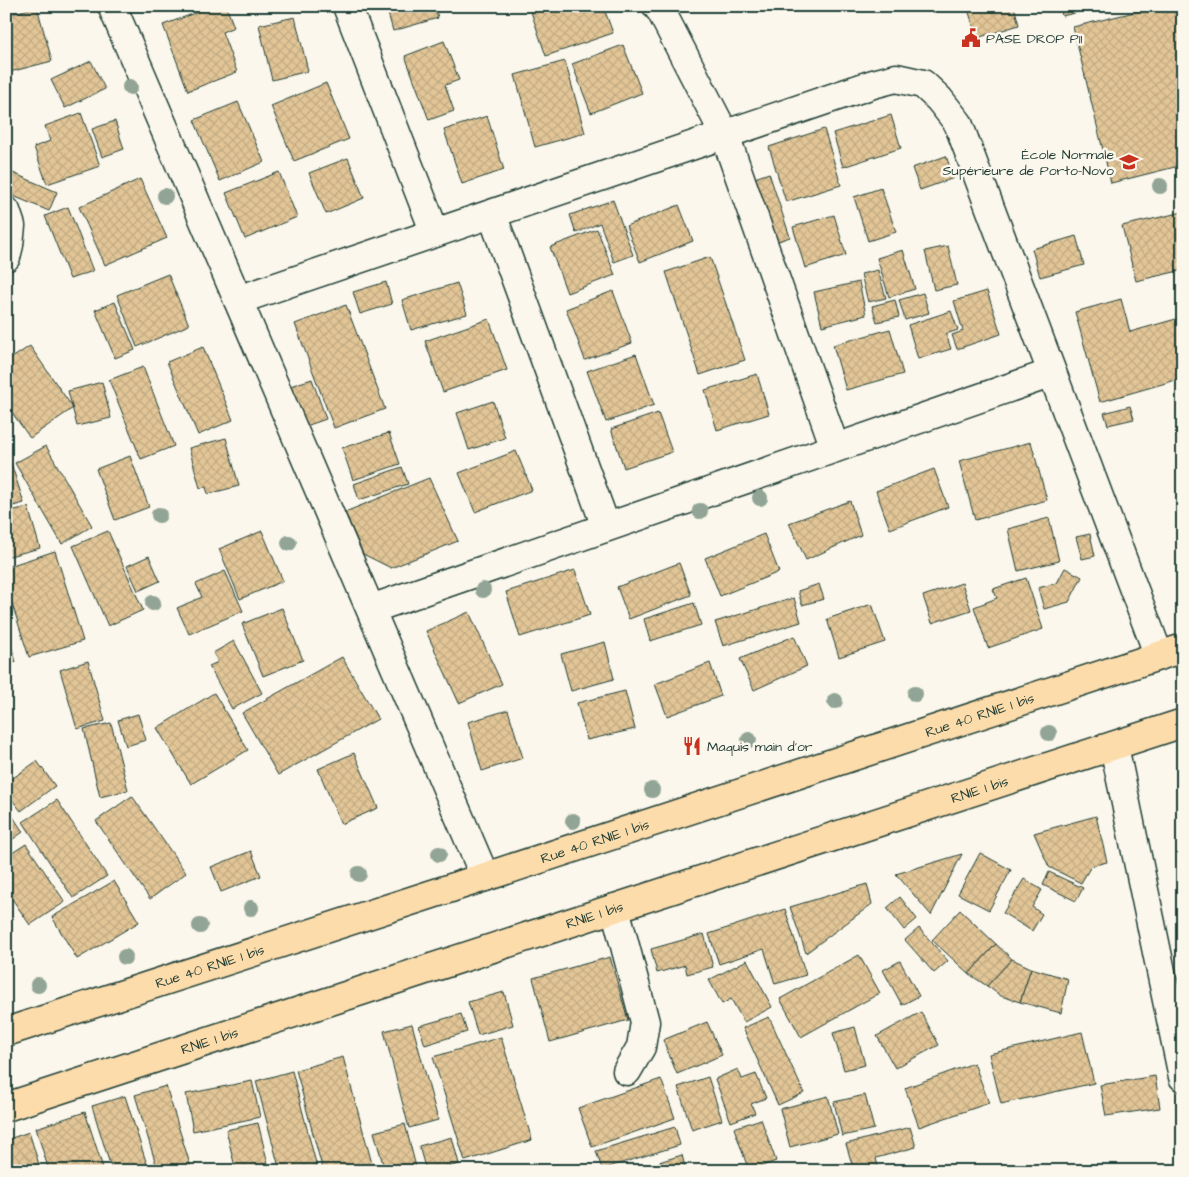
<svg xmlns="http://www.w3.org/2000/svg" width="1189" height="1177" viewBox="0 0 1189 1177" font-family="'Architects Daughter',sans-serif">
<defs>
<pattern id="building-cross-hatch" width="8" height="8" patternUnits="userSpaceOnUse" patternTransform="scale(1.25)"><rect width="8" height="8" fill="#e3c697"/><path d="M0 0l8 8M0 8l8-8" fill="none" stroke="#c2ab83"/></pattern>
</defs>
<rect width="100%" height="100%" fill="#fbf7ec"/>
<filter id="ink" filterUnits="userSpaceOnUse"><feTurbulence type="fractalNoise" baseFrequency=".02" numOctaves="2"/><feDisplacementMap in="SourceGraphic" scale="10" xChannelSelector="R" yChannelSelector="G"/><feConvolveMatrix kernelMatrix="1 2 1 2 8 2 1 2 1" color-interpolation-filters="sRGB"/></filter>
<g filter="url(#ink)">
<g fill="url(#building-cross-hatch)" stroke="#1f3d34">
<path d="M161,6H181L163,12Z"/>
<path d="M214,6H226L234,27L222,32L237,72L188,91L163,25Z"/>
<path d="M386,6H435L438,18L393,31Z"/>
<path d="M529,6H603L613,33L546,56Z"/>
<path d="M967,6H1014L1019,25L977,38Z"/>
<path d="M1060,6H1104L1062,16Z"/>
<path d="M1159,6H1183V165L1111,183L1073,27Z"/>
<path d="M37,7L52,61L6,73V15Z"/>
<path d="M295,17L308,71L272,80L259,25Z"/>
<path d="M444,41L459,80L445,85L454,111L429,120L405,56Z"/>
<path d="M623,45L642,93L591,113L572,64Z"/>
<path d="M91,61L105,89L65,108L51,80Z"/>
<path d="M565,61L585,133L535,147L515,75Z"/>
<path d="M326,83L349,139L294,161L271,106Z"/>
<path d="M238,102L264,162L220,181L194,120Z"/>
<path d="M81,113L100,166L47,184L34,147L50,141L45,126Z"/>
<path d="M891,115L901,148L843,167L833,133Z"/>
<path d="M487,116L504,170L462,184L444,130Z"/>
<path d="M115,121L124,149L102,157L92,129Z"/>
<path d="M824,129L841,185L786,202L769,147Z"/>
<path d="M946,156L954,178L920,190L912,168Z"/>
<path d="M348,158L364,198L326,214L309,173Z"/>
<path d="M6,170L57,192L49,211L6,193Z"/>
<path d="M279,172L297,217L245,239L226,193Z"/>
<path d="M769,173L790,237L770,244L749,180Z"/>
<path d="M140,179L167,238L105,265L79,207Z"/>
<path d="M881,188L896,232L868,241L854,197Z"/>
<path d="M613,200L633,255L614,262L600,223L576,233L570,215Z"/>
<path d="M679,205L693,241L640,262L626,226Z"/>
<path d="M68,207L93,271L70,279L45,216Z"/>
<path d="M1183,212V270L1136,281L1122,226Z"/>
<path d="M834,215L846,255L805,268L793,227Z"/>
<path d="M597,229L615,275L567,293L550,247Z"/>
<path d="M1076,236L1084,265L1040,277L1032,249Z"/>
<path d="M948,246L957,285L934,290L925,251Z"/>
<path d="M903,250L915,289L889,297L877,258Z"/>
<path d="M710,257L745,360L700,375L666,272Z"/>
<path d="M878,270L886,298L868,302L861,274Z"/>
<path d="M168,274L189,325L137,347L117,295Z"/>
<path d="M386,282L392,304L360,314L353,292Z"/>
<path d="M859,282L866,315L822,326L814,292Z"/>
<path d="M457,283L467,314L411,330L402,300Z"/>
<path d="M613,291L632,343L585,360L566,309Z"/>
<path d="M987,291L1001,334L957,349L952,335L963,331L954,301Z"/>
<path d="M923,293L929,313L905,320L899,300Z"/>
<path d="M1121,299L1130,332L1183,317V378L1100,402L1075,312Z"/>
<path d="M895,300L899,317L877,322L872,306Z"/>
<path d="M115,302L135,350L115,358L95,310Z"/>
<path d="M346,305L385,409L334,428L295,324Z"/>
<path d="M951,311L958,330L946,334L951,349L918,359L908,325Z"/>
<path d="M489,319L507,370L443,392L425,341Z"/>
<path d="M890,329L903,374L846,390L833,345Z"/>
<path d="M30,346L73,408L30,438L6,404V362Z"/>
<path d="M203,347L233,420L198,435L167,362Z"/>
<path d="M636,354L654,405L606,422L587,371Z"/>
<path d="M143,367L174,446L141,459L109,380Z"/>
<path d="M757,374L769,414L717,430L705,390Z"/>
<path d="M312,379L326,419L303,427L290,386Z"/>
<path d="M102,382L111,418L77,426L68,391Z"/>
<path d="M493,401L505,438L469,450L457,413Z"/>
<path d="M1130,406L1134,419L1108,425L1104,413Z"/>
<path d="M658,413L672,452L624,468L611,429Z"/>
<path d="M389,433L400,464L353,480L342,448Z"/>
<path d="M226,438L239,486L208,494L206,487L200,488L189,448Z"/>
<path d="M1031,442L1047,500L975,520L959,461Z"/>
<path d="M46,446L92,526L62,544L15,463Z"/>
<path d="M6,451H7L24,503L6,508Z"/>
<path d="M516,451L532,490L475,512L459,473Z"/>
<path d="M130,456L149,507L115,520L96,469Z"/>
<path d="M402,467L408,484L359,500L354,484Z"/>
<path d="M934,469L948,507L890,529L876,491Z"/>
<path d="M429,478L458,541L391,568L363,554L345,512Z"/>
<path d="M850,501L861,535L806,560L789,523Z"/>
<path d="M28,507L40,548L6,557V512Z"/>
<path d="M1049,518L1059,561L1018,571L1008,529Z"/>
<path d="M108,531L143,610L108,626L73,546Z"/>
<path d="M262,531L283,581L240,599L219,549Z"/>
<path d="M764,534L779,572L720,596L705,558Z"/>
<path d="M1090,534L1095,556L1082,559L1076,537Z"/>
<path d="M55,551L83,641L29,657L6,585V567Z"/>
<path d="M149,556L160,581L138,591L127,566Z"/>
<path d="M679,563L691,595L629,619L617,587Z"/>
<path d="M1065,568L1082,577L1069,602L1044,609L1038,588L1057,583Z"/>
<path d="M575,570L590,615L520,637L506,592Z"/>
<path d="M225,571L243,611L189,634L177,608L202,597L196,584Z"/>
<path d="M1026,578L1043,629L988,648L974,607L997,598L993,589Z"/>
<path d="M962,583L971,610L932,623L923,596Z"/>
<path d="M819,584L824,599L802,605L798,591Z"/>
<path d="M794,598L801,622L723,646L715,622Z"/>
<path d="M694,603L701,625L650,641L644,619Z"/>
<path d="M872,604L885,642L839,657L827,619Z"/>
<path d="M282,608L303,660L263,676L242,624Z"/>
<path d="M469,612L502,684L459,703L426,631Z"/>
<path d="M6,628L16,662L6,665Z"/>
<path d="M794,636L807,666L754,690L740,659Z"/>
<path d="M234,641L262,693L232,709L209,666L218,662L213,653Z"/>
<path d="M605,642L614,679L571,691L561,654Z"/>
<path d="M342,657L378,719L278,775L242,713Z"/>
<path d="M88,661L105,721L77,729L60,670Z"/>
<path d="M710,663L721,696L667,716L655,684Z"/>
<path d="M625,691L635,729L587,740L577,703Z"/>
<path d="M214,693L248,750L191,784L157,728Z"/>
<path d="M508,710L523,758L482,771L468,722Z"/>
<path d="M138,714L146,740L126,746L118,720Z"/>
<path d="M111,723L128,790L100,797L84,729Z"/>
<path d="M354,753L378,808L341,824L318,769Z"/>
<path d="M37,761L55,786L21,811L6,792V783Z"/>
<path d="M132,796L186,873L150,899L96,821Z"/>
<path d="M57,800L107,876L73,898L23,822Z"/>
<path d="M6,806L23,832L6,844Z"/>
<path d="M1181,810H1183V840H1182Z"/>
<path d="M1096,816L1107,862L1091,866L1081,883L1049,867L1034,833Z"/>
<path d="M26,844L65,902L30,925L6,890V857Z"/>
<path d="M251,851L261,876L221,892L211,867Z"/>
<path d="M980,853L1011,870L989,910L958,894Z"/>
<path d="M962,854L931,915L896,874Z"/>
<path d="M1049,872L1083,888L1076,901L1043,885Z"/>
<path d="M1024,879L1042,890L1032,907L1042,914L1032,931L1003,913Z"/>
<path d="M114,881L139,922L77,959L52,917Z"/>
<path d="M867,884L872,904L806,953L790,907Z"/>
<path d="M900,897L917,919L904,930L887,908Z"/>
<path d="M785,909L806,975L775,984L764,949L719,964L709,934Z"/>
<path d="M960,910L996,944L969,974L932,940Z"/>
<path d="M919,928L948,961L934,973L905,940Z"/>
<path d="M704,934L713,967L687,974L685,965L657,973L651,949Z"/>
<path d="M996,944L1012,959L987,986L969,974Z"/>
<path d="M859,955L880,993L801,1037L780,999Z"/>
<path d="M610,957L628,1020L550,1042L533,978Z"/>
<path d="M1012,959L1031,968L1020,1002L1001,996L987,986Z"/>
<path d="M747,960L772,1007L744,1022L731,999L722,1004L709,980Z"/>
<path d="M900,961L919,996L902,1005L883,970Z"/>
<path d="M1031,968L1068,979L1061,1013L1020,1002Z"/>
<path d="M504,992L513,1025L478,1035L468,1002Z"/>
<path d="M921,1012L939,1045L895,1068L877,1036Z"/>
<path d="M461,1014L467,1032L425,1045L419,1026Z"/>
<path d="M769,1017L804,1093L778,1105L743,1028Z"/>
<path d="M707,1022L722,1055L677,1074L663,1040Z"/>
<path d="M412,1024L438,1120L409,1128L384,1031Z"/>
<path d="M855,1027L865,1065L844,1070L833,1033Z"/>
<path d="M1082,1032L1094,1083L1001,1104L989,1054Z"/>
<path d="M501,1037L532,1140L465,1161L433,1057Z"/>
<path d="M343,1057L374,1171H323L296,1070Z"/>
<path d="M974,1063L989,1103L919,1127L905,1088Z"/>
<path d="M738,1069L742,1079L756,1074L766,1098L751,1104L755,1113L731,1122L715,1079Z"/>
<path d="M292,1071L318,1171H280L256,1081Z"/>
<path d="M1155,1076L1160,1108L1106,1116L1100,1085Z"/>
<path d="M708,1077L722,1120L692,1130L678,1087Z"/>
<path d="M661,1079L675,1118L592,1147L578,1108Z"/>
<path d="M252,1081L260,1117L193,1131L186,1094Z"/>
<path d="M166,1086L192,1171H158L135,1095Z"/>
<path d="M865,1095L874,1129L842,1136L834,1102Z"/>
<path d="M125,1096L149,1171H112L92,1106Z"/>
<path d="M828,1096L838,1134L790,1147L780,1109Z"/>
<path d="M85,1112L104,1171H49L36,1128Z"/>
<path d="M761,1119L776,1161L749,1171L734,1128Z"/>
<path d="M258,1123L269,1168L256,1171H236L226,1130Z"/>
<path d="M405,1124L417,1171H385L374,1132Z"/>
<path d="M675,1127L680,1145L602,1169L596,1151Z"/>
<path d="M910,1127L916,1147L876,1158L879,1171H854L846,1144Z"/>
<path d="M29,1132L41,1171H6V1140Z"/>
<path d="M452,1137L459,1164L433,1171H426L419,1146Z"/>
<path d="M682,1155L686,1171H661L659,1162Z"/>
</g>
<g fill="none" stroke-linecap="round" stroke-linejoin="round">
<g stroke="#1f3d34" stroke-width="31">
<g id="minor">
<path d="M112,6L485,877"/>
<path d="M347,6L435,233"/>
<path d="M657,6L661,11L725,135L835,448"/>
<path d="M6,211L11,226L9,245L6,257"/>
<path d="M492,214L606,527"/>
<path d="M238,300L873,84L896,78L923,84L939,99L958,123L1159,656"/>
<path d="M371,609L1052,373"/>
<path d="M1114,746L1183,1077"/>
<path d="M615,908L645,1022L641,1047L627,1071"/>
</g>
</g>
<g stroke="#1f3d34" stroke-width="31">
<g id="major">
<path id="s1" d="M6,1032L485,877L1183,648"/>
<path id="s2" d="M6,1107L615,908L1183,723"/>
</g>
</g>
<use href="#minor" stroke="#fbf7ec" stroke-width="28"/>
<use href="#major" stroke="#fddcac" stroke-width="28"/>
</g>
<g fill="#91a495">
<circle cx="130" cy="87" r="8"/>
<circle cx="1160" cy="186" r="8"/>
<circle cx="165" cy="196" r="8"/>
<circle cx="760" cy="498" r="8"/>
<circle cx="700" cy="511" r="8"/>
<circle cx="159" cy="515" r="8"/>
<circle cx="289" cy="543" r="8"/>
<circle cx="483" cy="590" r="8"/>
<circle cx="153" cy="603" r="8"/>
<circle cx="915" cy="694" r="8"/>
<circle cx="835" cy="701" r="8"/>
<circle cx="1049" cy="733" r="8"/>
<circle cx="749" cy="740" r="8"/>
<circle cx="652" cy="790" r="8"/>
<circle cx="573" cy="821" r="8"/>
<circle cx="439" cy="854" r="8"/>
<circle cx="359" cy="874" r="8"/>
<circle cx="251" cy="908" r="8"/>
<circle cx="200" cy="926" r="8"/>
<circle cx="125" cy="957" r="8"/>
<circle cx="38" cy="985" r="8"/>
</g>
</g>
<defs>
<g id="civic-bare" transform="scale(1.5)"><path d="M-.6-6.5H3V-4.5H.6V-3L4-1V1h2V6H-6V1h2V-1L-.6-3ZM-1.2 2.5V6h2.4V2.5Z" fill="#c8321e" stroke="#fbf7ec" stroke-width="2.5" paint-order="stroke"/></g>
<g id="university-bare" transform="scale(1.5)"><path d="M0-5L7-2L0 1L-7-2ZM-4 1L0 2.5L4 1V4Q0 6-4 4Z" fill="#c8321e" stroke="#fbf7ec" stroke-width="2.5" paint-order="stroke"/></g>
<g id="restaurant-bare" transform="scale(1.5)"><path d="M-5-6h1v4h1v-4h1v4h1v-4h1v5L-1.5 .5V6h-2V.5L-5-1ZM5-6V6H3V1.5H1.5Q1.5-4 5-6Z" fill="#c8321e" stroke="#fbf7ec" stroke-width="2.5" paint-order="stroke"/></g>
</defs>
<g fill-rule="evenodd">
<use href="#civic-bare" x="971" y="38"/>
<use href="#university-bare" x="1129" y="162"/>
<use href="#restaurant-bare" x="692" y="746"/>
</g>
<g text-anchor="middle" stroke-width="5" stroke-linejoin="round" paint-order="stroke">
<g font-size="14" fill="#1f3d34" stroke="#fbf7ec" text-anchor="start">
<text x="986" y="43">PASE DROP P11</text>
<text x="1114" y="159" text-anchor="end">École Normale<tspan x="1114" dy="16">Supérieure de Porto-Novo</tspan></text>
<text x="707" y="751">Maquis main d'or</text>
</g>
<g font-size="14" fill="#1f3d34" stroke="#fbf7ec">
<text dy="5" stroke="none"><textPath href="#s1" startOffset="1024">Rue 40 RNIE 1 bis</textPath></text>
<text dy="5" stroke="none"><textPath href="#s2" startOffset="1024">RNIE 1 bis</textPath></text>
<text dy="5" stroke="none"><textPath href="#s1" startOffset="619">Rue 40 RNIE 1 bis</textPath></text>
<text dy="5" stroke="none"><textPath href="#s2" startOffset="619">RNIE 1 bis</textPath></text>
<text dy="5" stroke="none"><textPath href="#s1" startOffset="214">Rue 40 RNIE 1 bis</textPath></text>
<text dy="5" stroke="none"><textPath href="#s2" startOffset="214">RNIE 1 bis</textPath></text>
</g>
</g>
<rect width="1189" height="1177" fill="none" stroke="#fbf7ec" stroke-width="25"/>
<rect x="12" y="12" width="1164" height="1152" fill="none" stroke="#1f3d34" stroke-width="2" filter="url(#ink)"/>
</svg>
